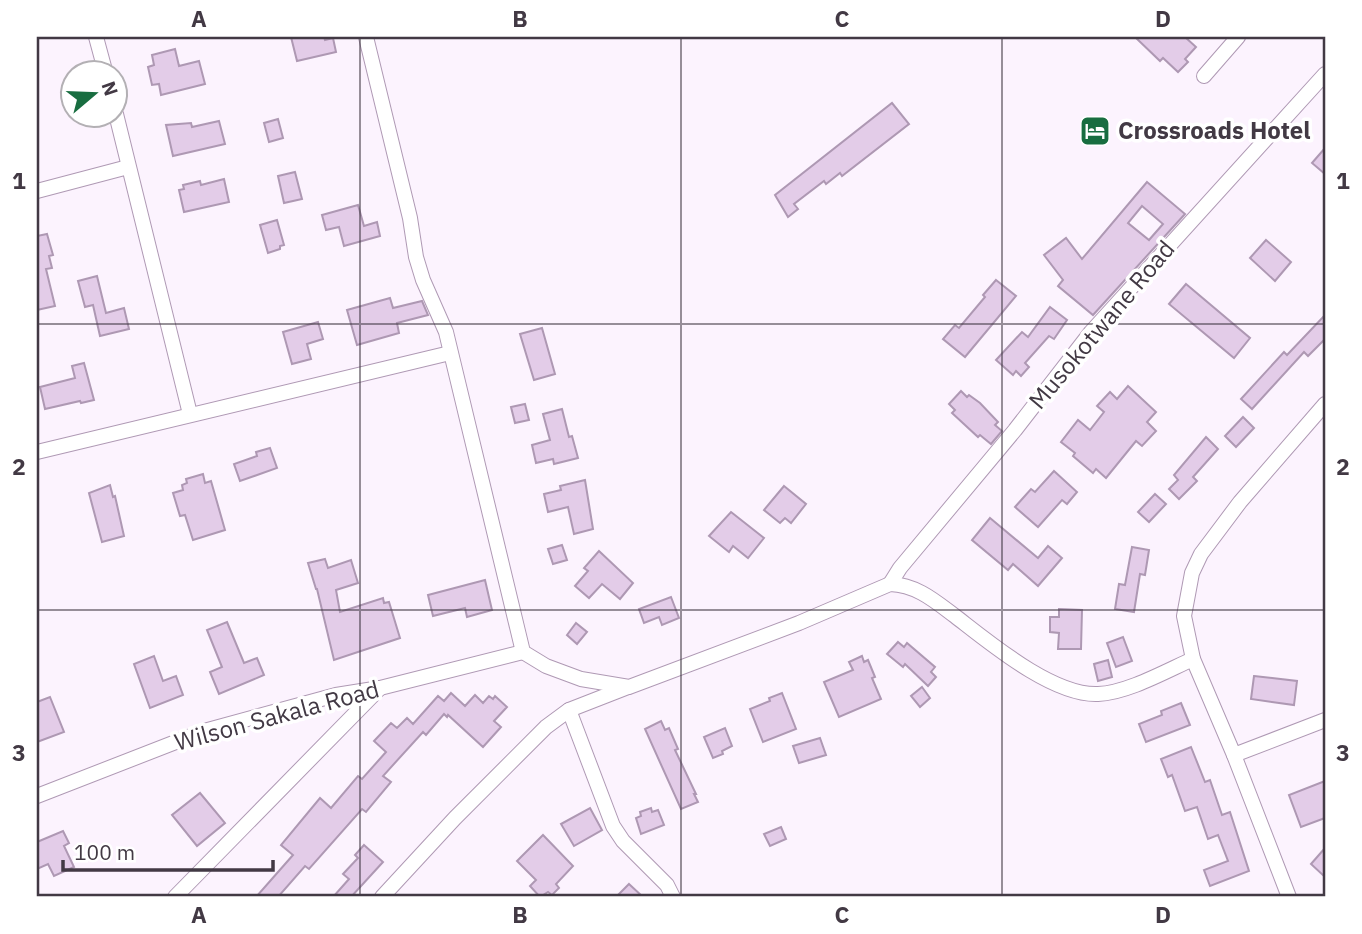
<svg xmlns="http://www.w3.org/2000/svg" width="1362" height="934" viewBox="0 0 1362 934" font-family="'IBM Plex Sans',sans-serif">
<rect width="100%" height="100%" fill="#fcf3fe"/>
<g fill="#e3cce8" stroke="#ae98b3" stroke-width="2" fill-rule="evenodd">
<path d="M291,37H324L325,40L333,38L336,52L297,61Z"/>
<path d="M1135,37H1185L1196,47L1185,59L1188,62L1178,72L1163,58L1160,61Z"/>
<path d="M175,49L179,66L199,61L205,84L161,95L159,84L152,85L148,67L154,65L152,55Z"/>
<path d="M892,103L909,124L842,176L840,173L826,184L824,181L794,204L798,209L788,217L775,195Z"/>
<path d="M278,119L283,138L269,142L264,123Z"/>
<path d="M219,121L225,144L173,156L166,125L191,123L192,127Z"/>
<path d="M1325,148V174L1312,163Z"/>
<path d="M295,172L302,199L284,203L278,176Z"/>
<path d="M224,179L229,202L184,212L179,190L184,189L183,185L200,181L201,185Z"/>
<path d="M1147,182L1185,214L1093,315L1058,286L1063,280L1044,255L1066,238L1082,259ZM1142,206L1163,224L1149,240L1128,223Z"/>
<path d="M358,205L364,226L377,222L380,236L344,246L339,227L326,230L322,215Z"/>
<path d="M277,220L284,245L280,246V249L268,253L260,225Z"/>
<path d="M47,234L53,255L49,256L52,268L46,269L55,306L37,310V236Z"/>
<path d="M1266,240L1291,262L1275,281L1250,258Z"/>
<path d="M97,276L106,313L124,308L129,329L100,336L93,305L85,307L78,281Z"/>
<path d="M996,280L1016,296L965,357L943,339L955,325L959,328L985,297L983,295Z"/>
<path d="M1186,284L1250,338L1234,358L1169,304Z"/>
<path d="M390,298L393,308L422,301L428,315L397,323L399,333L357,345L347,310Z"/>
<path d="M1050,307L1067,320L1054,339L1049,336L1025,363L1029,367L1021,376L1016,371L1013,375L996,360L1022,332L1028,337Z"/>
<path d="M1325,315V339L1308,356L1304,352L1252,409L1241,399L1284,352L1287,355Z"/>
<path d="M318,322L323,339L307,344L311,359L292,364L283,332Z"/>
<path d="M542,328L555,374L534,380L520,334Z"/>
<path d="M84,363L94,400L81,403L80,401L45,409L40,387L75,378L72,366Z"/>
<path d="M1128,386L1156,412L1147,422L1156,431L1142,446L1136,441L1106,478L1096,469L1093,473L1073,456L1075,453L1061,442L1078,420L1090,430L1104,412L1097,406L1110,392L1117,399Z"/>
<path d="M961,391L967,397L969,395L980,403L998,422L995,425L1002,431L991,444L980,435L978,437L952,413L955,410L949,404Z"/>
<path d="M525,404L529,420L515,423L511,407Z"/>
<path d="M562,409L569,437L572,436L578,458L554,464L553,459L536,463L532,445L550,440L543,414Z"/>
<path d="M1243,417L1254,428L1236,447L1225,436Z"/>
<path d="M1206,437L1218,449L1193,477L1197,481L1179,499L1169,489L1178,480L1174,475Z"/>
<path d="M270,448L277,468L240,481L234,464L257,456L256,452Z"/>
<path d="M1054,471L1077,492L1067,504L1062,500L1038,527L1015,507L1031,489L1035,492Z"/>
<path d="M203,474L205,483L211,481L225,530L193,540L185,515L180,516L173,493L183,490L182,485L187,483L186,479Z"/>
<path d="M585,480L593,529L574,534L568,507L548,512L544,494L561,490L560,486Z"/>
<path d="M110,485L113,497L115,496L124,536L102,542L89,493Z"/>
<path d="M784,486L806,504L791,523L785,518L780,523L764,510Z"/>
<path d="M1155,494L1166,504L1149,522L1138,512Z"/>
<path d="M731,512L764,538L748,558L733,546L729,552L709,536Z"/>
<path d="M990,518L1038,558L1048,546L1062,558L1038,586L1013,564L1008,570L972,540Z"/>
<path d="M562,545L567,560L553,564L548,549Z"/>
<path d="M1132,547L1149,550L1145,575L1140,574L1134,612L1115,609L1119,584L1125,585Z"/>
<path d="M599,551L633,583L620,599L602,584L589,598L575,586L588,571L584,568Z"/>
<path d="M325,559L328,568L351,560L358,583L336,590L340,612L383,598L384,603L389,602L400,638L334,660L317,589H316L308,563Z"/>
<path d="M485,580L492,610L467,617L465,608L433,616L428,595Z"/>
<path d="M671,597L679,618L662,625L659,617L644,623L639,609Z"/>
<path d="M1059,609L1082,610L1081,649H1058L1059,633L1050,632V617H1059Z"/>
<path d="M227,622L244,663L257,658L264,675L219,694L210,672L222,667L207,630Z"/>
<path d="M576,623L587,632L577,644L567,635Z"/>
<path d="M1123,637L1132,661L1116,667L1107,643Z"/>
<path d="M898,642L904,647L907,643L935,667L931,672L936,677L928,686L905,664L903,667L887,654Z"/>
<path d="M154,656L163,681L176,676L183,695L150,708L134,664Z"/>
<path d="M862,656L864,662L868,660L875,677L872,678L881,699L839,717L824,682L853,670L849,662Z"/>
<path d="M1108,660L1112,677L1098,681L1094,664Z"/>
<path d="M1254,676L1297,681L1294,705L1251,699Z"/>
<path d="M922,687L930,698L920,707L911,696Z"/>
<path d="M451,693L465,706L475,695L483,703L489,696L493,699L495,696L507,707L494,721L501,727L483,747L448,715L447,717L444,714L426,735L423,732L383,776L391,782L366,812L362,809L309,869L305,866L278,897H256L293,855L281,845L320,798L331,808L358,776L362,779L386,752L374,741L391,723L397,728L407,718L413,724L438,696L444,701Z"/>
<path d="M782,693L796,729L763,742L750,709L770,701L769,698Z"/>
<path d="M50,697L64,732L37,742V702Z"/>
<path d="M1181,703L1190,725L1146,742L1139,724L1162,715L1161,711Z"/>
<path d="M661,721L665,730L669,728L678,749L675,750L696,794H694L698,802L681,809L645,729Z"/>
<path d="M725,728L732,746L722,751L723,754L713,758L704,737Z"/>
<path d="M820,738L826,755L799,763L793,746Z"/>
<path d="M1191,747L1205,782L1210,780L1222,815L1230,812L1249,871L1210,886L1204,870L1228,861L1218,835L1208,839L1197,807L1185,811L1172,775L1168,777L1161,759Z"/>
<path d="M1325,781V818L1301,827L1289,795Z"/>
<path d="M200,793L225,823L197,846L172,815Z"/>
<path d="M590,808L602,830L574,846L561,824Z"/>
<path d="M651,808L652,812L658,810L664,825L641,834L636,818L641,816L640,812Z"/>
<path d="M781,827L786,839L770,846L764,834Z"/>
<path d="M63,831L69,843L64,846L74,867L54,876L48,864L37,869V842Z"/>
<path d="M543,835L573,866L556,884L559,888L552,895L548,892L540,897L530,886L536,880L517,861Z"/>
<path d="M364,845L383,862L351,897H333L349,879L343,874L358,858L355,855Z"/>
<path d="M1325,848V877L1311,864Z"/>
<path d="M629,884L643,897H616Z"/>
</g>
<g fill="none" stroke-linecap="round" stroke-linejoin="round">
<g stroke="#af99b4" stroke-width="16">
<g id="minor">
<path d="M96,37L106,74"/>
<path d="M366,37L410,218L416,257L423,280L446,332L523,652L546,666L581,679L629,687L799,623L890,584C917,585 935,601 955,616C990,643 1053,696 1098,694C1127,693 1166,671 1193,659"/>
<path d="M1204,76L1238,37"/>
<path d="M116,114L190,414"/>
<path d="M37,191L128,167"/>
<path d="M37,452L450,353"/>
<path d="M890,584L900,568L1015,430L1091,332L1325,74"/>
<path d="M569,710L613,826L623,841L667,885L673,897"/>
<path d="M1234,755L1325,720"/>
<path d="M37,796L204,731L336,695L380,688L523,652"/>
<path d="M175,897L380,688"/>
<path d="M382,897L455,818L546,727L569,710L628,687"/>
<path d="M1289,897L1234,755L1193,659L1184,616L1192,573L1201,554L1240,502L1325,404"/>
</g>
</g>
<use href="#minor" stroke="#fff" stroke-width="14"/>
</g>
<path fill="none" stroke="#423944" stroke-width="2" stroke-opacity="0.55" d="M360,37V897M681,37V897M1002,37V897M37,324H1325M37,610H1325"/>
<defs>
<g id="hotel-square" transform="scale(1.575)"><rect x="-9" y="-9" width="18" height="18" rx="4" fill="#186d40" stroke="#fff"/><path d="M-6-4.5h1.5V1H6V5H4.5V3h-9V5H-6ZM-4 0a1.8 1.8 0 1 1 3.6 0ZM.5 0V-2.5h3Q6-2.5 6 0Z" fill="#fff"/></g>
</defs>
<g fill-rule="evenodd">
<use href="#hotel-square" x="1095" y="131"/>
</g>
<g text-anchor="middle" stroke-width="7" stroke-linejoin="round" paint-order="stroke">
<g font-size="24" font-weight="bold" fill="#423944" stroke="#fff" text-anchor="start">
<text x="1118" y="139">Crossroads Hotel</text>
</g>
<g font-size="24" fill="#423944" stroke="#fff">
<text transform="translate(1102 325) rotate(-50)" y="8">Musokotwane Road</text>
<text transform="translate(277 716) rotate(-15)" y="8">Wilson Sakala Road</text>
</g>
</g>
<rect width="1362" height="934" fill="none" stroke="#ffffff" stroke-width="77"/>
<g transform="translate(94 94) rotate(71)"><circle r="33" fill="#ffffff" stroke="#b3b0b4" stroke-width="2"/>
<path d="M0-5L12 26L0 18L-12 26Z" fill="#186d40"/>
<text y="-10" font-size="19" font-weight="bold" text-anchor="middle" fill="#423944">N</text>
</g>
<path d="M63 860v10h210v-10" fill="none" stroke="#423944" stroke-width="3.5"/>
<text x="74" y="860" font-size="21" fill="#423944" stroke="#ffffff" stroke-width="5" paint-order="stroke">100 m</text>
<rect x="38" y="38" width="1286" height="857" fill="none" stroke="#423944" stroke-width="2.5"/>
<g font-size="23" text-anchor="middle" font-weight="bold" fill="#423944">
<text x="199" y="27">A</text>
<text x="520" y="27">B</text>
<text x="842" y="27">C</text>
<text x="1163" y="27">D</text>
<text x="19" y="189">1</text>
<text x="1343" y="189">1</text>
<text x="19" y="475">2</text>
<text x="1343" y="475">2</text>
<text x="19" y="761">3</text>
<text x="1343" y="761">3</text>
<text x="199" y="923">A</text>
<text x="520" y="923">B</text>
<text x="842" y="923">C</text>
<text x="1163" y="923">D</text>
</g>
</svg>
